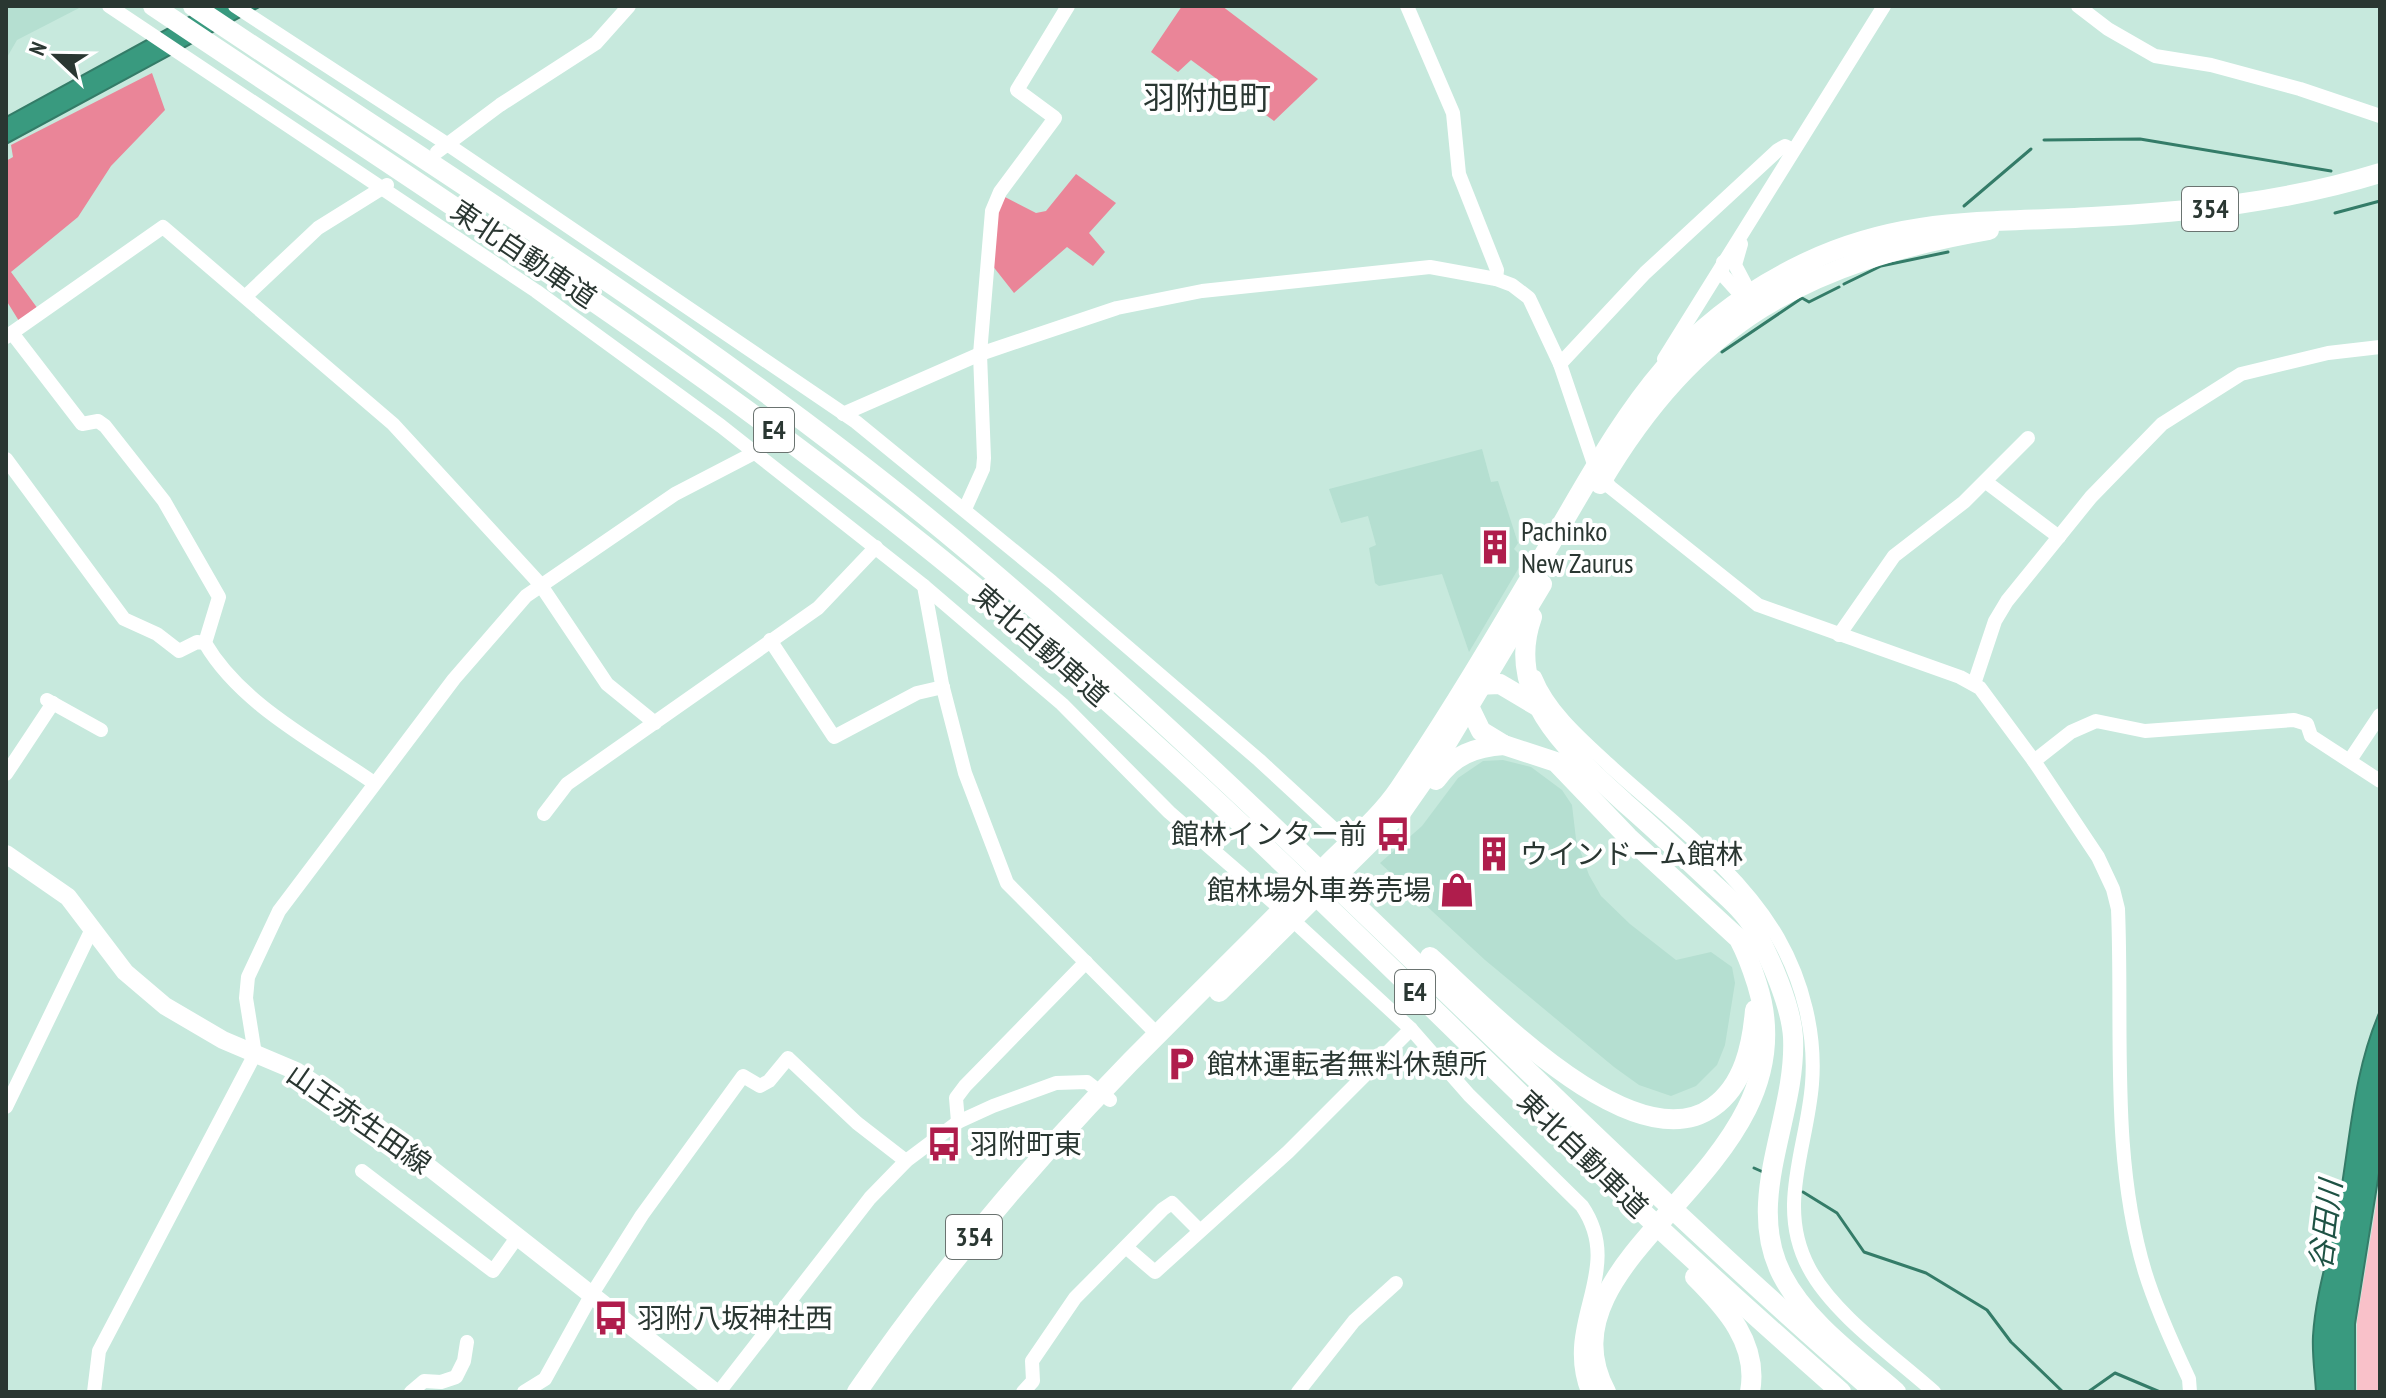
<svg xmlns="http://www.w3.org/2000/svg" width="2386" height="1398" viewBox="0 0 2386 1398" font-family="'PT Sans Narrow','Noto Sans JP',sans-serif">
<rect width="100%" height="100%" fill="#c7e9dd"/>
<g fill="#b5dfd1">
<path d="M6,6H83L17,40L6,59Z"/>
<path d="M1482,449L1491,482L1498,481L1518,543L1514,549L1524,559L1469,652L1442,574L1379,586L1375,583L1369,548L1376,545L1368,516L1341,523L1329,489Z"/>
<path d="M1503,760L1531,767L1562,790L1572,805L1576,839L1589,875L1601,896L1630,924L1676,960L1711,952L1732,967L1735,983L1725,1045L1717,1065L1696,1086L1671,1096L1639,1085L1614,1067L1485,960L1380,863L1422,826L1458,778L1483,761Z"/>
</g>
<path fill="#f9c1c9" d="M2380,1181V1392H2357V1321Z"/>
<g fill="#ea8598">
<path d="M1182,6H1222L1318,79L1274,121L1191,60L1178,72L1151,52Z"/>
<path d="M152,73L165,110L111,166L78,217L11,272L38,309L19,321L6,300V161L13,157L11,145Z"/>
<path d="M1076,174L1116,203L1089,233L1105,252L1093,266L1067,247L1014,293L992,265L997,211L1003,196L1036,213L1046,211Z"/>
</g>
<g fill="#399a7f" stroke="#347c68" stroke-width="2">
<path d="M209,6H261L6,144V117Z"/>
<path d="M2380,1011V1167L2355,1324V1392H2316C2315,1374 2312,1355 2313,1336C2316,1287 2334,1239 2341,1191C2351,1129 2355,1068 2380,1011Z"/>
</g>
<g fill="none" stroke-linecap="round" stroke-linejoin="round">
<g stroke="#347c68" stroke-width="3">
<path d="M2044,140L2140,139L2331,171"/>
<path d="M1964,206L2031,149"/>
<path d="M2335,213L2380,201"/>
<path d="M1844,284L1881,266L1948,252"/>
<path d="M1722,352L1802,298L1809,302L1839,287"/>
<path d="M1754,1168L1763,1172"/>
<path d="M1803,1192L1837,1213L1864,1252L1926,1273L1987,1310L2011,1342L2063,1392"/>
<path d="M2088,1392L2115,1373L2160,1392"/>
</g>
<g stroke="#fff" stroke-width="14">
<path d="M109,6L536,291L721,426L924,586L1062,704L1169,812L1274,903L1411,1029L1469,1095L1582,1206C1626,1271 1560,1321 1588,1392"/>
<path d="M235,6L447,144L856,422L1052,582L1259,760L1349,843"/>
<path d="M1407,6L1453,113L1459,174L1497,270L1496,279"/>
<path d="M2078,6L2108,29L2155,56L2211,65L2300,89L2380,116"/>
<path d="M437,152L500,105L596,43L629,6"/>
<path d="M1741,244L1735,265L1754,301"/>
<path d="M1723,262L1722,274L1750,305"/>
<path d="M246,296L318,228L387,185"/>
<path d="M12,333L82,424L98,421L105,426L164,501L219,597L205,643C241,705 317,743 374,783"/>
<path d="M6,337L163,227L393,424L540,584L607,684L655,723"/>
<path d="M1664,359L1884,6"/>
<path d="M1560,364L1645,273L1778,150L1785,146L1793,150"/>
<path d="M843,414L980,354L1117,308L1202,291L1430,267L1496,279L1512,285L1529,298L1560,364L1595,467L1610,487L1758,605L1960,677L1980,688L2034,761L2098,857L2113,889L2118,909C2123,1029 2110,1156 2145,1272C2156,1308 2173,1345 2189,1379L2190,1392"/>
<path d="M6,459L124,619L157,634L179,651L197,642L205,643"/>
<path d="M1986,482L2059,537"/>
<path d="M965,509L983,469L984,458L980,354L992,211L1000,192L1055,118L1017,90L1068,6"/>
<path d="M924,586L942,684L965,773L1007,883L1157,1034"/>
<path d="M1839,635L1894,556L1964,502L2028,438"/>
<path d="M770,640L834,737L917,693L943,687"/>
<path d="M1535,677C1549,712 1582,740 1609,765C1667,818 1739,870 1778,938C1803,982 1816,1034 1812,1084C1807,1148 1776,1207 1809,1268C1833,1314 1895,1357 1934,1392"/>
<path d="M1974,684L1995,621L2007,601L2091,497L2162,424L2241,374L2328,353L2380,347"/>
<path d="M47,700L101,730"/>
<path d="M2350,760L2380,715"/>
<path d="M2034,761L2071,732L2096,721L2145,731L2294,720L2307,724L2311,736L2380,781"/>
<path d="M6,774L53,703"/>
<path d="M544,814L567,784L818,608L876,547"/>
<path d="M6,1107L92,929"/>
<path d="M958,1122L956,1098L965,1086L1086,962"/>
<path d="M362,1171L493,1271L518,1236"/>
<path d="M1127,1248L1155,1272L1288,1152L1411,1029"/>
<path d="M94,1392L99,1351L255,1054L246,998L248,977L279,911L454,679L526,596L675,494L754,453"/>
<path d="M411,1392L424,1381L441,1382L456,1377L464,1361L467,1342"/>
<path d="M524,1392L545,1379L592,1294L642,1215L743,1076L760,1086L769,1081L788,1058L857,1123L906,1161"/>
<path d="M719,1392L870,1198L906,1161L958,1122L993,1106L1056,1083L1087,1082L1110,1100"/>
<path d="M1023,1392L1033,1381L1032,1361L1075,1298L1163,1209L1172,1203L1199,1230"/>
<path d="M1298,1392L1354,1321L1396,1283"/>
</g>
<path stroke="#fff" stroke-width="18" d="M6,854L68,897L125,972L165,1006L223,1040L296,1071L378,1127L715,1392"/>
<g stroke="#fff" stroke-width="20">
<path d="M153,6C427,190 706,366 962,576C1200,772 1415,994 1637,1207C1703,1270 1772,1331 1841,1392"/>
<path d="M193,6C460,185 737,354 982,563C1292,826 1568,1126 1875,1392"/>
<path d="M1600,484C1696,321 1806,262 1989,230"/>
<path d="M1532,617C1503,697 1572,754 1625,803C1654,828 1682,855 1710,881C1726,896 1744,910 1755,930C1770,958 1791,1005 1793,1037C1797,1117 1743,1199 1782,1275C1807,1323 1856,1357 1896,1392"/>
<path d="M1476,685L1500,684L1537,706"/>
<path d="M1465,698L1481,731L1504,745L1556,762L1628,837L1739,939C1747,954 1752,968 1757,984C1817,1169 1531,1251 1606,1392"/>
<path d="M1436,780C1453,755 1475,747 1504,745"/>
<path d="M1430,957C1486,1007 1634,1164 1713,1107C1744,1085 1752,1045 1755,1010"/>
<path d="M1219,992L1402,811L1430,771L1542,584"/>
<path d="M1695,1277C1726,1308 1759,1344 1750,1392"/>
<path d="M857,1392C949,1258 1057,1133 1173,1019C1225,967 1276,916 1328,864C1352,840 1380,817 1399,789C1450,714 1496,636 1542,558C1620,428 1661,331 1807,262C1904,216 1990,223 2092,217C2190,212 2286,202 2380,173"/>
</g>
</g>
<defs>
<g id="building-bare" transform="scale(2.76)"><path d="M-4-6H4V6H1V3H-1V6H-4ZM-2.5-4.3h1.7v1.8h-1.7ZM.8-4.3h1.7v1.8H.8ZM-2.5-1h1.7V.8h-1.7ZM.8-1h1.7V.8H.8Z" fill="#af1d4c" stroke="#fff" stroke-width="2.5" paint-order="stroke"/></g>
<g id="bus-bare" transform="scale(2.76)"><path d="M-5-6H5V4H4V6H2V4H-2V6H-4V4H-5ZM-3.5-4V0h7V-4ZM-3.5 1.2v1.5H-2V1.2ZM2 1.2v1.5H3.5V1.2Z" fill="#af1d4c" stroke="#fff" stroke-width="2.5" paint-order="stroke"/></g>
<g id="shop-bare" transform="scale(2.76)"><path d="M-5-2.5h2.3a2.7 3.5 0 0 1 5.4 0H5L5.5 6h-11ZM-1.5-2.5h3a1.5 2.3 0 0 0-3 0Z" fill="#af1d4c" stroke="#fff" stroke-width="2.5" paint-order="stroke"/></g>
<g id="parking-bare" transform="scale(2.76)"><path d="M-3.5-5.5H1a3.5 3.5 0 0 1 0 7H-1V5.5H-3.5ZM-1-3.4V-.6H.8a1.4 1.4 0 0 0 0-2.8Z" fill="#af1d4c" stroke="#fff" stroke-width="2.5" paint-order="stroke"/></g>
</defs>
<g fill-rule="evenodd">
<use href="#building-bare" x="1495" y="547"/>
<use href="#bus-bare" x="1393" y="834"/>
<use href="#building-bare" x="1494" y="854"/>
<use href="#shop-bare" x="1457" y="890"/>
<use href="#parking-bare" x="1181" y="1064"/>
<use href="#bus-bare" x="944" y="1144"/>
<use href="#bus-bare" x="611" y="1318"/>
</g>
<g text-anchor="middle" stroke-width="8" stroke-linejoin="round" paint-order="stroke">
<g fill="#fff" stroke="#6a7370" stroke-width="2">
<rect x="2182" y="187" width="56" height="44" rx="6"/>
<rect x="754" y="408" width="40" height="44" rx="6"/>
<rect x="1395" y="970" width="40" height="44" rx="6"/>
<rect x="946" y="1215" width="56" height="44" rx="6"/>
</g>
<g font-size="26" font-weight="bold" fill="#2a3732">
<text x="2210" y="218">354</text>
<text x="774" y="439">E4</text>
<text x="1415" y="1001">E4</text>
<text x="974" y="1246">354</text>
</g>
<g font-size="28" fill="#2a3732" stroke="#fff">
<text transform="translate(524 254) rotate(34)" y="10">東北自動車道</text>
<text transform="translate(1041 645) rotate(41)" y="10">東北自動車道</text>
<text transform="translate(359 1119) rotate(35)" y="10">山王赤生田線</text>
<text transform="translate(1583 1154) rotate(44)" y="10">東北自動車道</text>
</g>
<g font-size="28" fill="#2a3732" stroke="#fff" text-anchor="start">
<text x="1521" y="541">Pachinko<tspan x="1521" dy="32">New Zaurus</tspan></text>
<text x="1367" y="844" text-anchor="end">館林インター前</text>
<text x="1520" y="864">ウインドーム館林</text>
<text x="1431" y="900" text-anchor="end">館林場外車券売場</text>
<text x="1207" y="1074">館林運転者無料休憩所</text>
<text x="970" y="1154">羽附町東</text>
<text x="637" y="1328">羽附八坂神社西</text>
</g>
<g font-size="30" font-style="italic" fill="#1e5244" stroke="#fff">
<text transform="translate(2326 1225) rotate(-83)" y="10">谷田川</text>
</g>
<g font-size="32" fill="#2a3732" stroke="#fff">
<text x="1207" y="109">羽附旭町</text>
</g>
</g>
<rect width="2386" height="1398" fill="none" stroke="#2a3732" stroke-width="16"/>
<g transform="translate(56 56) rotate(292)" stroke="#ffffff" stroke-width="6" paint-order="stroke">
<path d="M0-6L14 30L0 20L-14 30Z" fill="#2a3732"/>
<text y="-12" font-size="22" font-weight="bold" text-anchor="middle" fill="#2a3732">N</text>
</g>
</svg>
